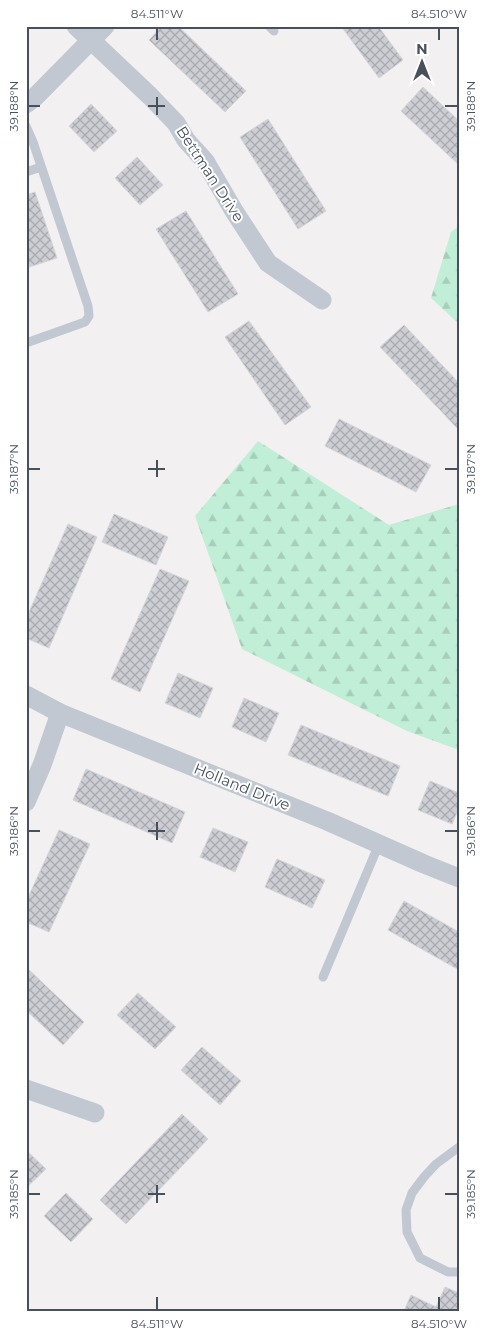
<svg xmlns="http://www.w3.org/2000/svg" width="485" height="1337" viewBox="0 0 485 1337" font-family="Montserrat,sans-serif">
<defs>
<pattern id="forest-firs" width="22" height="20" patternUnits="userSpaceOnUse" patternTransform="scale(1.25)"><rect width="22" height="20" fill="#c0eed7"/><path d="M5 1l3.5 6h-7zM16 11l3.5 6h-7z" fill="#a6cebb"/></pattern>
<pattern id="building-cross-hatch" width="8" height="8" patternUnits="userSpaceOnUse" patternTransform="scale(1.25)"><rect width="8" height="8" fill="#cdced4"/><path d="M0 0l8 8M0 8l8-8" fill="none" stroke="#a8aaaf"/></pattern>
</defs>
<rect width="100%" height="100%" fill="#f2f0f0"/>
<g fill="url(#forest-firs)">
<path d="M459,226V324L431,298L451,232Z"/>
<path d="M258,441L389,525L459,504V750L407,731L242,649L195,516Z"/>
</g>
<g fill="url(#building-cross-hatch)" stroke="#d4d5db">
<path d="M162,26H178L246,91L225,112L149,40Z"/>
<path d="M341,26H378L403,60L379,78Z"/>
<path d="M423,87L459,121V165L401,111Z"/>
<path d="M91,104L117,131L94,152L69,126Z"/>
<path d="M268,119L326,211L298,229L240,137Z"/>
<path d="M137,157L163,185L140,205L115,178Z"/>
<path d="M35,192L57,258L26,268V195Z"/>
<path d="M186,211L238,294L208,312L156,229Z"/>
<path d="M249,321L311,407L285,425L225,337Z"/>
<path d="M404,325L459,383V430L380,347Z"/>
<path d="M339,419L431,465L416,492L325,446Z"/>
<path d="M114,514L168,537L156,565L102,542Z"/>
<path d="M68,524L97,537L49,648L26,638V619Z"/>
<path d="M160,569L189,581L140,692L111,679Z"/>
<path d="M178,673L213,688L200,718L165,703Z"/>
<path d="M244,698L279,713L266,742L232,727Z"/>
<path d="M301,725L400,766L388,796L288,755Z"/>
<path d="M86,769L185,812L172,843L73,800Z"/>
<path d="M430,781L459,793V808L452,824L418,810Z"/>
<path d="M213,828L248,842L235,872L200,857Z"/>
<path d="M59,830L90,844L49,932L26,922V902Z"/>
<path d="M277,859L325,880L312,908L265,887Z"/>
<path d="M404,901L459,932V970L388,930Z"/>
<path d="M26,967L84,1022L63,1045L26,1010Z"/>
<path d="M138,993L176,1027L155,1049L117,1015Z"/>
<path d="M202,1047L241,1081L220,1105L181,1070Z"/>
<path d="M182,1114L208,1139L126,1224L100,1200Z"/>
<path d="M26,1150L46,1169L26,1188Z"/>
<path d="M66,1193L93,1219L71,1242L44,1216Z"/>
<path d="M445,1287L459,1293V1311H404L411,1295L436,1307Z"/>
</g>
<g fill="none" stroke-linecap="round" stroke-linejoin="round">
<g stroke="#c1c8d1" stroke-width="9">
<path d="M269,26L274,31"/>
<path d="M26,126L33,142L88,306L89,316L85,322L26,343"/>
<path d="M26,172L41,167"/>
<path d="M323,977L379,844"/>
<path d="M459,1147L436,1164L424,1177L412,1193L406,1210L407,1232L420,1258L448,1272H459"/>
</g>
<g stroke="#c1c8d1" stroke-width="19">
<path d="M76,26L150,96L176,123L186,140L205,161L234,211L268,263L322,300"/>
<path d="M26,104L35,97L105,26"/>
<path d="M26,695L60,713L327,821L424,864L459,878"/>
<path d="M26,802L42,765L60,713"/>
<path d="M26,1089L95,1113"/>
</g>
</g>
<path fill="none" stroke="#48505c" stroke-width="2" d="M157,28V40M439,28V40M157,97V115M28,106H40M148,106H165M445,106H458M157,460V477M28,469H40M148,469H165M445,469H458M157,822V840M28,831H40M148,831H165M445,831H458M157,1185V1203M28,1194H40M148,1194H165M445,1194H458M157,1297V1310M439,1297V1310"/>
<g text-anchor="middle" stroke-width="4" stroke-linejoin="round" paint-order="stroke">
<g font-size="15" fill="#48505c" stroke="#fff">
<text transform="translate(210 174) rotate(57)" y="5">Bettman Drive</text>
<text transform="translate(242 787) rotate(22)" y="5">Holland Drive</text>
</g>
</g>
<rect width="485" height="1337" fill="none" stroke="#ffffff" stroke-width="55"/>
<g transform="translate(422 62)" stroke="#ffffff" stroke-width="4" paint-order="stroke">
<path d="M0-4L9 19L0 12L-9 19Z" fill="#48505c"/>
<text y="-8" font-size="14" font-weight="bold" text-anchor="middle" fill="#48505c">N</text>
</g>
<rect x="28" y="28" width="430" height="1282" fill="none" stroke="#48505c" stroke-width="2"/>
<g font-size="12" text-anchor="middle" fill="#48505c">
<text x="157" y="18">84.511°W</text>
<text x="439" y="18">84.510°W</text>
<text transform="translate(14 106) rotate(-90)" y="4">39.188°N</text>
<text transform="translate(471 106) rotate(-90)" y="4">39.188°N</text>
<text transform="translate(14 469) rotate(-90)" y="4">39.187°N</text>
<text transform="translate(471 469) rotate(-90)" y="4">39.187°N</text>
<text transform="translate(14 831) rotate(-90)" y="4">39.186°N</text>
<text transform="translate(471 831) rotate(-90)" y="4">39.186°N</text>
<text transform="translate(14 1194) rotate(-90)" y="4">39.185°N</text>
<text transform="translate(471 1194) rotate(-90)" y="4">39.185°N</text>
<text x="157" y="1328">84.511°W</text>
<text x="439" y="1328">84.510°W</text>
</g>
</svg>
